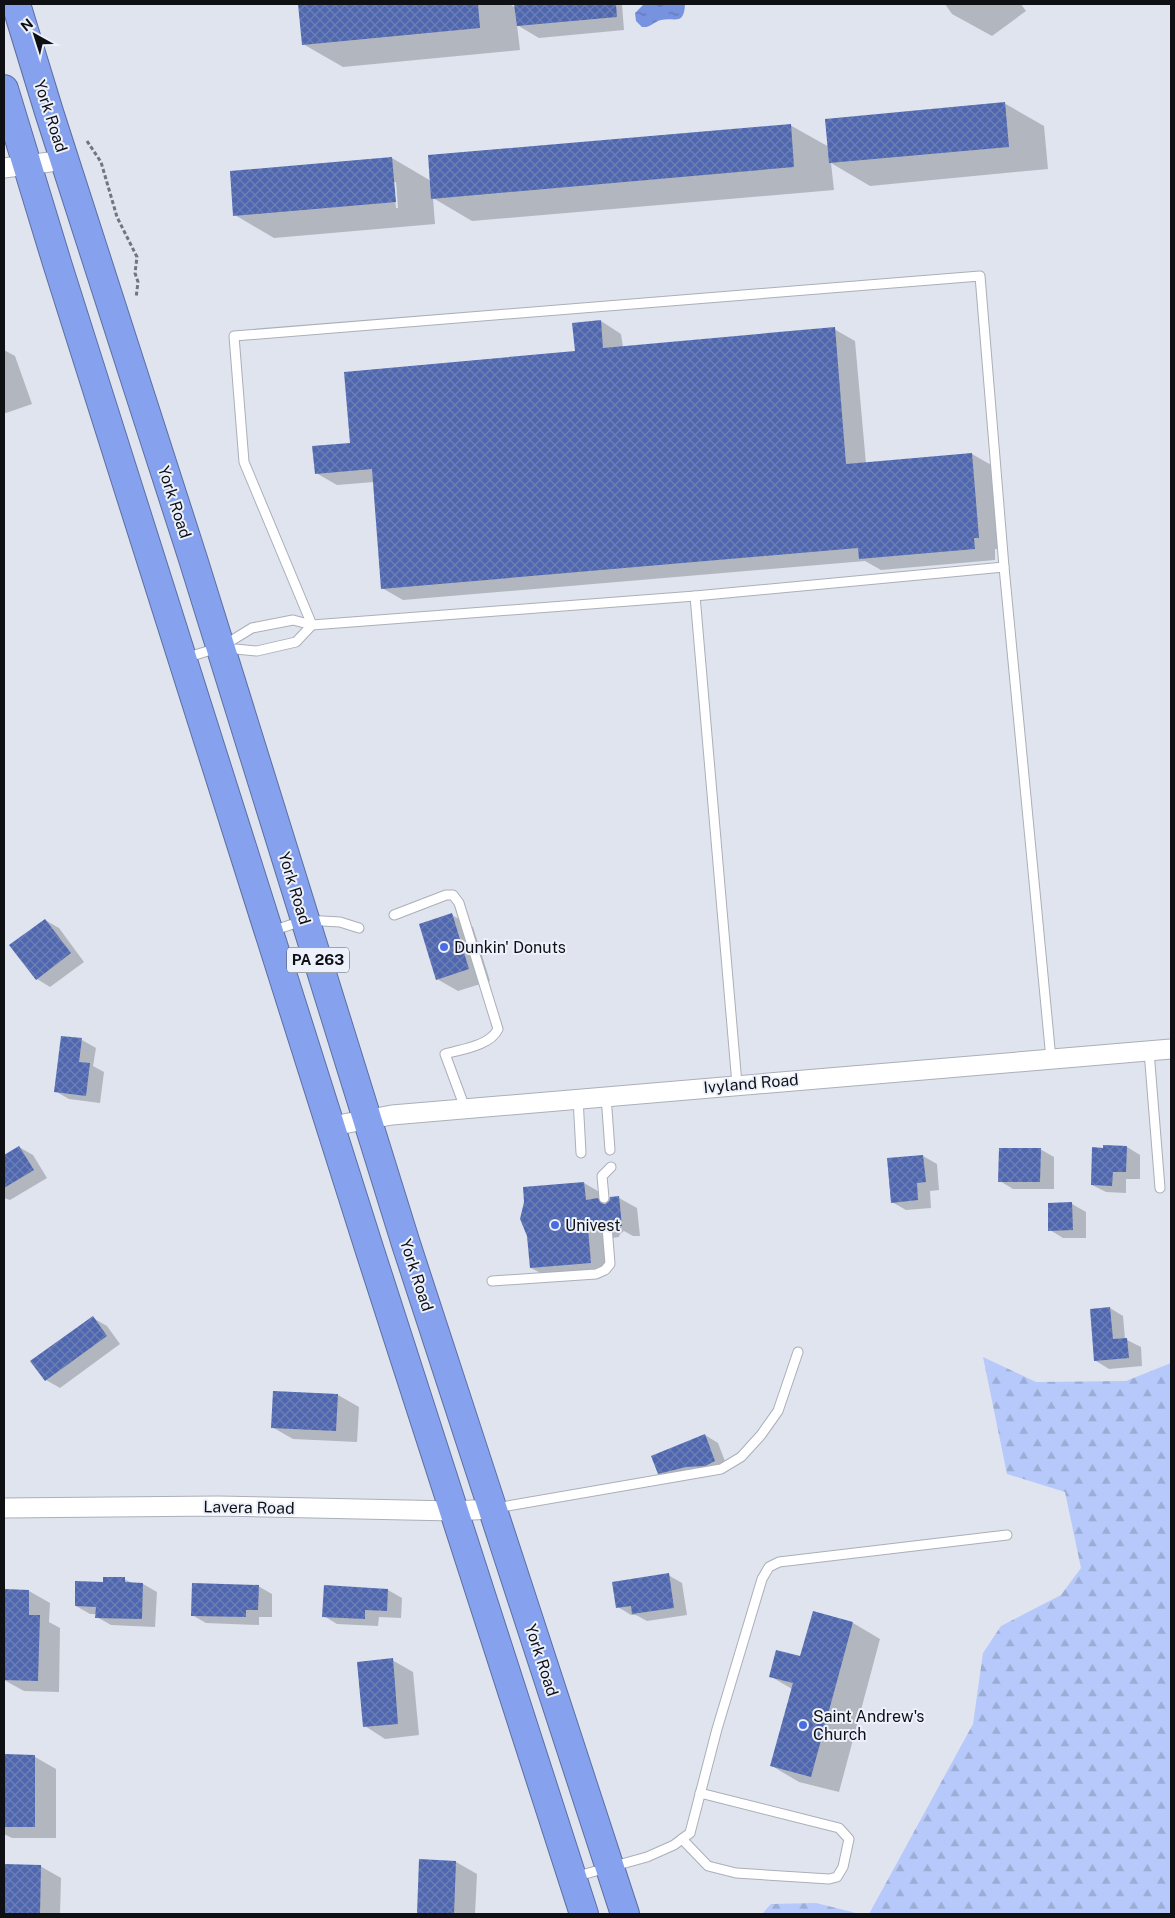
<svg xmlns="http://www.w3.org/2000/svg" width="1175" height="1918" viewBox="0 0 1175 1918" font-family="'Public Sans',sans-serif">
<defs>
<pattern id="forest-firs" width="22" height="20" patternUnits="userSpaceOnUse" patternTransform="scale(1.25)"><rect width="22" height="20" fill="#b6c9fa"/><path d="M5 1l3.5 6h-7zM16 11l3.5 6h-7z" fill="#9bacd5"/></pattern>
<pattern id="water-ripples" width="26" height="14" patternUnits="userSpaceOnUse" patternTransform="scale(1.25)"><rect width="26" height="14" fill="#7792df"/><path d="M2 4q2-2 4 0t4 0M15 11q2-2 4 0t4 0" fill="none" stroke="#6076b4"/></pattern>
<pattern id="building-cross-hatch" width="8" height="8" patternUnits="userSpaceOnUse" patternTransform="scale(1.25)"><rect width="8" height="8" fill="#4f67b0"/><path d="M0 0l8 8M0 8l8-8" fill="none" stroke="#6e7fb2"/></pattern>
</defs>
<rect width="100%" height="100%" fill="#dfe4ef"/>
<g fill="url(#forest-firs)">
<path d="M983,1357L1036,1382L1126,1381L1171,1363V1914H869L973,1724L983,1653L1001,1626L1061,1595L1081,1568L1065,1492L1007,1474Z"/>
<path d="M816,1903L860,1914H762L771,1904Z"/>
</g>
<path fill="url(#water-ripples)" d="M644,4H685C684,26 675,17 661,20C653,22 651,28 642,27L636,21L635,13Z"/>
<g fill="#0003" fill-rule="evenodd">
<path d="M300,4H510L516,8V4H622L624,30L539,38L517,25L520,50L343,67L303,44Z"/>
<path d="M945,4H1021L1026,11L992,36L952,14Z"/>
<path d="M1004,103L1044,126L1048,169L870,186L831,163L834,190L472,221L433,198L435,224L274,238L235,215L392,158L431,181L790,125L829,147ZM393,182H396L398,208H396Z"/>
<path d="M601,321L621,334L623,347L834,329L855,341L866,464L972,454L993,466L999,549H995V560L881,570L865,561L403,600L382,588L374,482L337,485L316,473L351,444L576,352Z"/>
<path d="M4,350L15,356L32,404L6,413L4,412Z"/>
<path d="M452,915L473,927L490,981L458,991L437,979Z"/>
<path d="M45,920L59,928L84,962L50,987L37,979Z"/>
<path d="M82,1040L96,1048L93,1066L104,1072L100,1103L69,1099L55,1091Z"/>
<path d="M19,1147L33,1155L47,1178L10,1200L4,1198V1156Z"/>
<path d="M1127,1147L1140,1155V1179H1126V1193L1106,1192L1092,1185Z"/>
<path d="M1040,1149L1054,1157V1189H1013L1000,1181Z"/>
<path d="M923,1156L937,1164L939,1190L930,1191L931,1208L906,1210L892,1202Z"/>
<path d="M584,1183L603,1194V1203L606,1205L619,1198L637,1208L640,1236H633L624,1231L620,1234L619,1237L606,1239L609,1273L550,1278L531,1268Z"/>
<path d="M1072,1204L1086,1212V1238H1063L1050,1230Z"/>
<path d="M1110,1308L1123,1316L1125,1339L1141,1347L1142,1366L1109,1369L1096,1361Z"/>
<path d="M93,1318L107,1326L120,1344L60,1388L46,1380Z"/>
<path d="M338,1395L359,1407L357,1442L293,1439L272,1427Z"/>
<path d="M705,1435L718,1443L728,1469L673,1481L659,1473Z"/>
<path d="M668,1575L682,1583L687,1615L647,1621L636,1615H631L618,1607Z"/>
<path d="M124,1579L134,1584H143L157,1592L155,1627L111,1625L97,1617V1614H90L76,1606L105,1583Z"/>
<path d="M258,1586L272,1594V1617H259V1625L206,1623L192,1615Z"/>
<path d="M5,1590L29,1591L50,1603L49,1622L60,1628L59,1692L24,1691L4,1680Z"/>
<path d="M388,1590L402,1598L401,1618L379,1617L378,1626L337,1624L324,1616Z"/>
<path d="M853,1623L880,1639L839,1792L799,1782L772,1766L792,1689L770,1676Z"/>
<path d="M392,1660L413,1672L419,1735L385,1739L365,1726Z"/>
<path d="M4,1755L35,1757L56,1769V1838H12L4,1834Z"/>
<path d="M420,1861L456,1862L477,1874L475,1914H418Z"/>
<path d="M4,1866H40L61,1878L60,1914H4Z"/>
</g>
<g fill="url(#building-cross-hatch)">
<path d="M298,4H478L480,28L302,45Z"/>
<path d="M514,4H616L617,17L517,26Z"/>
<path d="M1005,102L1009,147L829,163L825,119Z"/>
<path d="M791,124L794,167L431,199L428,155Z"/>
<path d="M392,157L396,202L233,216L230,171Z"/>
<path d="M601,320L603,348L835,327L846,464L972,453L979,538H974L975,549L859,559L858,548L381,589L372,469L315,474L312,446L350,443L344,372L575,351L572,323Z"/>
<path d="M452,913L469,969L436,980L419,924Z"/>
<path d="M45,919L71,953L36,980L9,945Z"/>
<path d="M61,1036L82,1038L79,1062L90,1063L86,1096L54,1092Z"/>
<path d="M1103,1145L1127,1146L1126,1172H1113L1112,1186L1091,1185L1092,1147L1103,1148Z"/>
<path d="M19,1146L34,1170L4,1188V1155Z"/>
<path d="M999,1148H1041L1040,1182H998Z"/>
<path d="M923,1155L926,1182L917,1183L918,1200L891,1203L887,1158Z"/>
<path d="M584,1182L586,1200L598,1198L601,1203L605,1204L609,1201L610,1197L619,1196L622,1226H613L610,1222L606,1221L602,1224L601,1227L588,1229L591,1263L530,1268L527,1236L520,1219L524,1202L523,1187Z"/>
<path d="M1072,1202L1073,1230L1048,1231V1203Z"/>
<path d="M1110,1307L1113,1339L1127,1338L1129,1358L1094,1361L1090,1309Z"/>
<path d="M93,1316L107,1336L45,1381L30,1361Z"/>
<path d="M273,1391L338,1394L336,1431L271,1428Z"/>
<path d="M705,1434L715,1461L705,1466L686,1467L658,1474L651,1456Z"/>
<path d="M669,1573L674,1608L632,1614L631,1606L616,1608L612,1582Z"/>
<path d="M103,1577H125V1582L143,1583L142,1619L95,1618L96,1607L75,1606V1581L103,1582Z"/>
<path d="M192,1583L259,1585L258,1610H246V1617L191,1616Z"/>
<path d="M324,1585L388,1589L387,1611L365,1610V1619L322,1617Z"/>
<path d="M4,1589L29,1590V1615H40L38,1681L4,1680Z"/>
<path d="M813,1611L853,1622L811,1777L770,1766L793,1683L769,1677L776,1650L800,1656Z"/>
<path d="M393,1658L398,1724L363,1727L357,1662Z"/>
<path d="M4,1754L35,1755V1827H4Z"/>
<path d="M419,1859L456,1861L454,1914H417Z"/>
<path d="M4,1864L41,1865L40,1914H4Z"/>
</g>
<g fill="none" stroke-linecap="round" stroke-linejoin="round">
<g stroke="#aaafb9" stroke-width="11">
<g id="lane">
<path d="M695,596L737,1084"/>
<path d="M312,625L244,462L234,336L980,276L1004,567L1051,1059"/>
<path d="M225,648L257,651L296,642L312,625"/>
<path d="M185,658L221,647L252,628L293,620L312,625L695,596L1004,567"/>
<path d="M394,915L446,895H453L459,903L498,1029C490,1046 462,1049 445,1054L465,1108"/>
<path d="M272,931L305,920L340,922L359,928"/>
<path d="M1149,1051L1160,1188"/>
<path d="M606,1096L610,1150"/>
<path d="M578,1098L581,1153"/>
<path d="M604,1198L602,1176L611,1167"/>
<path d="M492,1281L596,1274L605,1270L610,1264L607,1227"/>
<path d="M496,1508L721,1469L741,1457L761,1435L778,1411L798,1352"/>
<path d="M682,1839L708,1866L736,1873L829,1879L837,1877L843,1867L849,1839L839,1828L700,1793"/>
<path d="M574,1877L647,1857L674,1845L690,1833L717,1729L762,1579L769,1567L779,1562L1007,1535"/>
</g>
</g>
<g stroke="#aaafb9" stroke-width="21">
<g id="street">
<path d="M4,168L65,160"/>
<path d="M332,1126L392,1115L1171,1049"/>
<path d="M4,1508L218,1506L453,1511L493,1509"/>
</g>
</g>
<g stroke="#5c6fa2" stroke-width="30">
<g id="highway">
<path d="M16,4L49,112L193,559L406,1244L625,1914"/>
<path d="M4,89L57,263L369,1248L584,1914"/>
</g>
</g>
<path stroke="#72757c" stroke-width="3" stroke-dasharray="4 2.5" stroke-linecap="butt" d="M87,141L101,162L117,217L137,257L135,273L138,282L136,298"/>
<use href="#lane" stroke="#fff" stroke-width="9"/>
<use href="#street" stroke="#fff" stroke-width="19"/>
<use href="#highway" stroke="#86a2ef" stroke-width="28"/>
</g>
<g fill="#4b6ce0" stroke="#ecf1fc" stroke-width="2">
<circle cx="444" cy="947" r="5"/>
<circle cx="555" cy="1225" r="5"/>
<circle cx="803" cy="1725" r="5"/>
</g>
<g text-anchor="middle" stroke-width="4" stroke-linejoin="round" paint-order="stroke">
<rect fill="#ecf1fc" stroke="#51545a" stroke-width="1" x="287" y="947.5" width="62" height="25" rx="4"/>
<g font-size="15" font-weight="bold" fill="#0f1014">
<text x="318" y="965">PA 263</text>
</g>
<g font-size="16" fill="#0f1014" stroke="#ecf1fc">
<text transform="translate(51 116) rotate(72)" y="6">York Road</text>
<text transform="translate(175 502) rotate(72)" y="6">York Road</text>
<text transform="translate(295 888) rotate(73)" y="6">York Road</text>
<text transform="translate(751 1083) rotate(-5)" y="6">Ivyland Road</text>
<text transform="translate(417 1275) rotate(72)" y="6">York Road</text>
<text transform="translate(249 1507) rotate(1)" y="6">Lavera Road</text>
<text transform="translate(542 1660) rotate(72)" y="6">York Road</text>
</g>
<g font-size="16" fill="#0f1014" stroke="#ecf1fc" text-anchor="start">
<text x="454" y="953">Dunkin' Donuts</text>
<text x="565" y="1231">Univest</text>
<text x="813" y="1722">Saint Andrew's<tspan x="813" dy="18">Church</tspan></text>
</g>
</g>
<rect width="1175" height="1918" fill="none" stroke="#0f1014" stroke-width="10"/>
<g transform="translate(35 35) rotate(321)" stroke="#ecf1fc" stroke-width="4" paint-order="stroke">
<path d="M0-4L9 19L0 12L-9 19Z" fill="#0f1014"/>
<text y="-8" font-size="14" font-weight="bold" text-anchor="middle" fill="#0f1014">N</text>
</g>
</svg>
